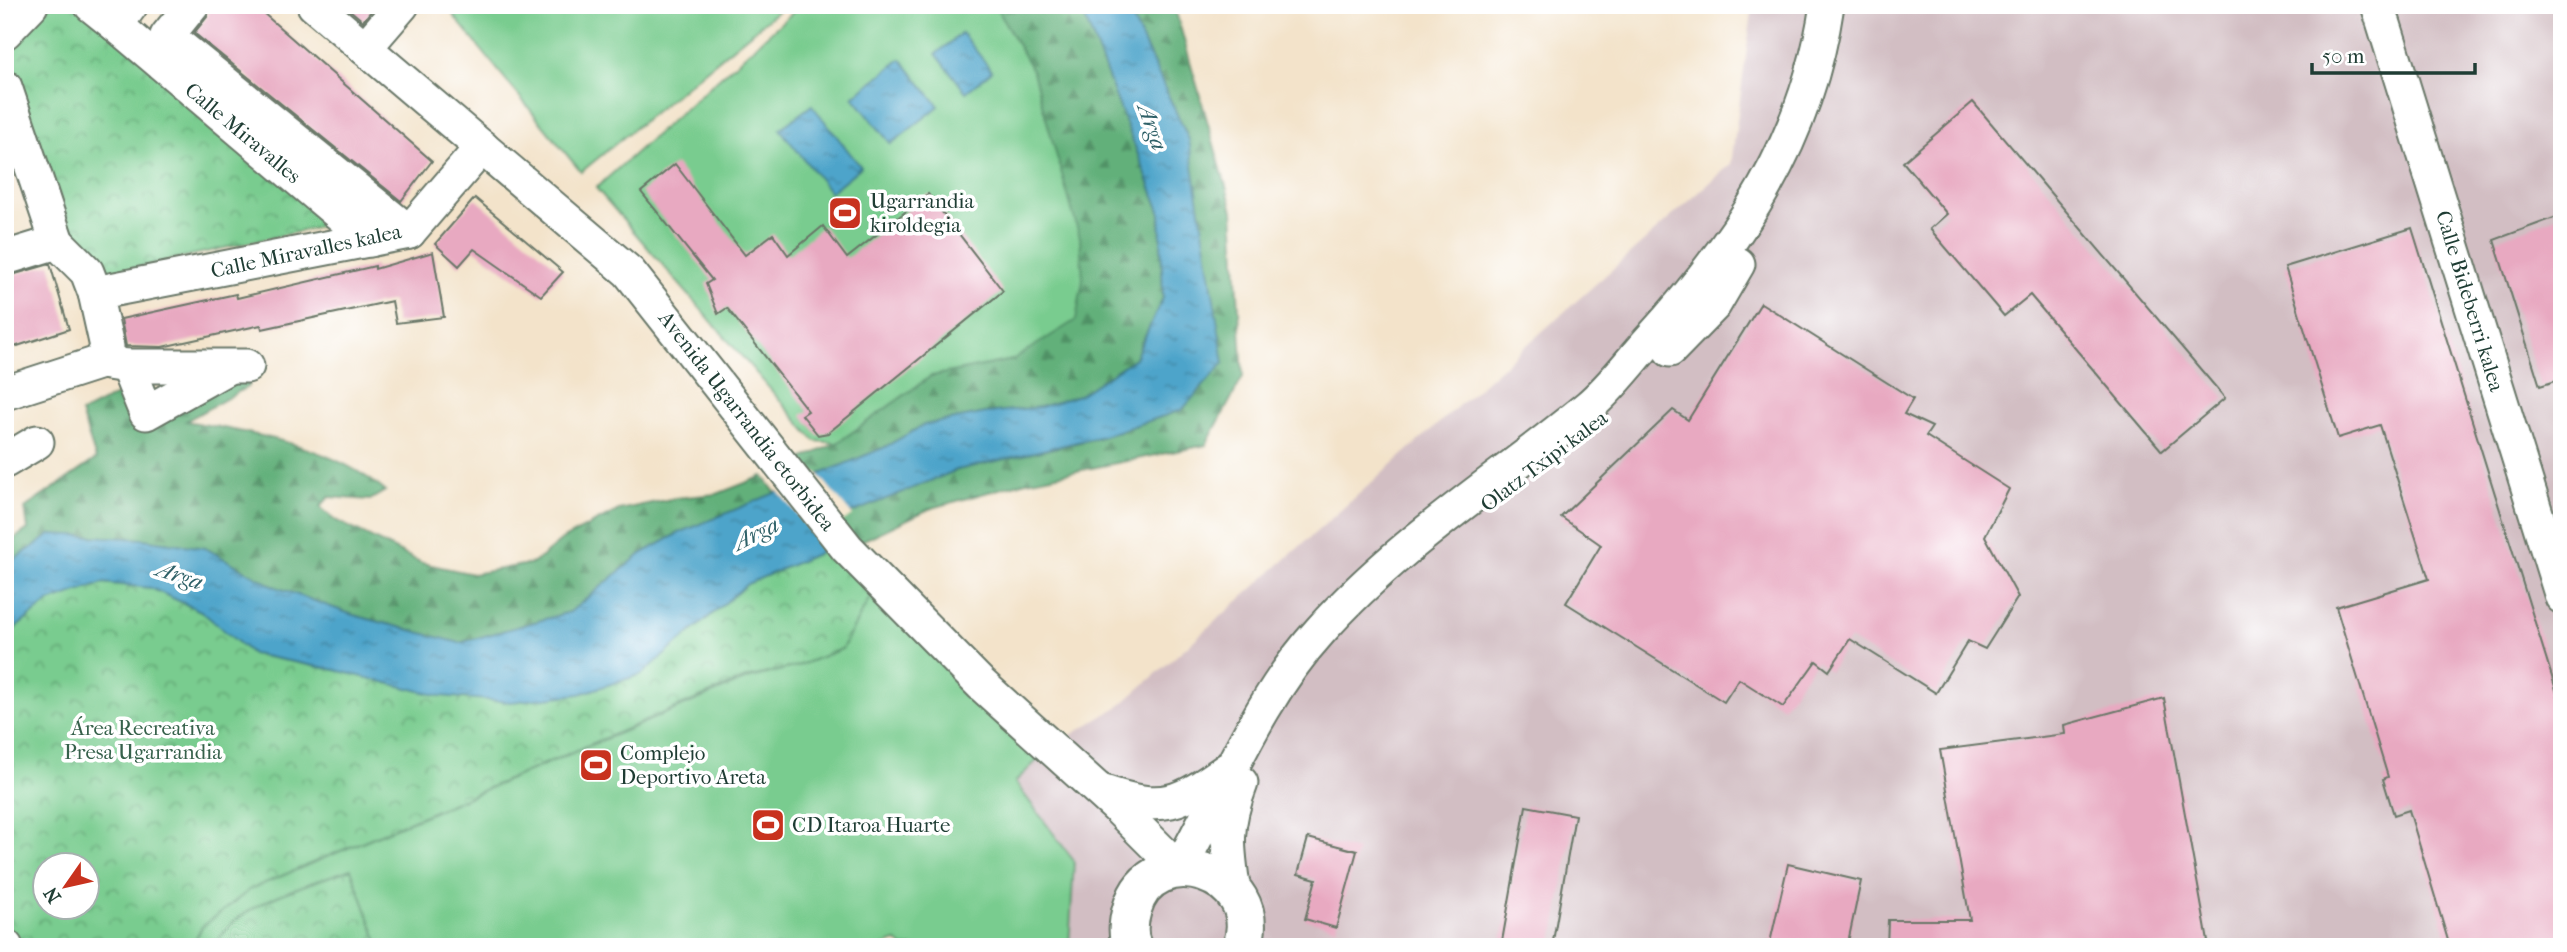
<svg xmlns="http://www.w3.org/2000/svg" width="2567" height="952" viewBox="0 0 2567 952" font-family="'IM FELL French Canon',serif">
<defs>
<pattern id="forest-firs" width="22" height="20" patternUnits="userSpaceOnUse" patternTransform="scale(1.75)"><rect width="22" height="20" fill="#62b07a"/><path d="M5 1l3.5 6h-7zM16 11l3.5 6h-7z" fill="#509065"/></pattern>
<pattern id="park-crowns" width="20" height="18" patternUnits="userSpaceOnUse" patternTransform="scale(1.75)"><rect width="20" height="18" fill="#79cc8f"/><path d="M2 6a3 3 0 1 1 6 0M12 15a3 3 0 1 1 6 0" fill="none" stroke="#63a776"/></pattern>
<pattern id="water-ripples" width="26" height="14" patternUnits="userSpaceOnUse" patternTransform="scale(1.75)"><rect width="26" height="14" fill="#4ea4ca"/><path d="M2 4q2-2 4 0t4 0M15 11q2-2 4 0t4 0" fill="none" stroke="#4087a5"/></pattern>
</defs>
<rect width="100%" height="100%" fill="#fff"/>
<filter id="ink" filterUnits="userSpaceOnUse"><feTurbulence type="fractalNoise" baseFrequency=".0143" numOctaves="2"/><feDisplacementMap in="SourceGraphic" scale="14" xChannelSelector="R" yChannelSelector="G"/><feConvolveMatrix kernelMatrix="1 2 1 2 8 2 1 2 1" color-interpolation-filters="sRGB"/></filter>
<filter id="wash" filterUnits="userSpaceOnUse"><feTurbulence type="fractalNoise" baseFrequency=".00686" numOctaves="4" result="noise"/><feDisplacementMap in="SourceGraphic" scale="28" xChannelSelector="R" yChannelSelector="G"/><feGaussianBlur stdDeviation="1.57" result="paint"/><feColorMatrix in="noise" values="0 0 0 0 0 0 0 0 0 0 0 0 0 0 0 0 0 1.4 0 .05"/><feComposite in="paint" operator="in"/></filter>
<g filter="url(#wash)">
<rect width="100%" height="100%" fill="#f3e3ca"/>
<path fill="#d2bec3" d="M1753,5H2562V947H1069L1074,861L1015,782L1051,747L1121,705L1731,164Z"/>
<g fill="url(#forest-firs)" stroke="#407657" stroke-width="2">
<path d="M995,5H1080L1160,211L1163,298L1135,358L1079,395L1041,407L986,413L924,425L883,448L798,484L784,467L837,443L931,376L1012,360L1033,72Z"/>
<path d="M1126,5H1174L1233,211L1243,377L1206,445L1027,481L929,509L847,548L839,518L957,470L1098,438L1182,410L1189,140Z"/>
<path d="M246,367L249,386L186,421C252,433 332,445 385,491L370,500L329,497L320,507L335,520L422,563L473,574L534,563L563,539L619,510L675,498L717,494L763,476L778,496L679,533L641,554L570,612L459,643L353,615L273,586L205,548L142,539L52,534L5,566V545L28,529L25,508L96,459L81,413L132,387L144,419Z"/>
</g>
<g fill="url(#park-crowns)" stroke="#4c8462" stroke-width="2" fill-rule="evenodd">
<path d="M31,5H90L347,221L111,273L73,234L5,48V32Z"/>
<path d="M832,530L879,581L842,649L798,666L746,678L251,889L202,927L191,947L5,946V636L49,602L103,583L151,588L201,611L257,655L335,670L682,640L747,584L819,553ZM46,864H88V906H46Z"/>
<path d="M351,869L380,947H215C230,905 312,883 351,869Z"/>
</g>
<g fill="#79cc8f" stroke="#4c8462" stroke-width="2">
<path d="M465,5H785L581,172L453,15Z"/>
<path d="M801,5H995L1033,72L1080,238L1083,279L1076,320L1012,360L931,376L837,443L815,441L596,188Z"/>
<path d="M879,581L1051,747L1015,782L1074,861L1069,947H1006L989,941L971,947H903L896,941L881,947H380L351,869C312,883 230,905 215,947H191L202,927L251,889L747,679L798,666L842,649Z"/>
</g>
<g fill="url(#water-ripples)" stroke="#36707f" stroke-width="2">
<path d="M1080,5H1126L1189,140L1224,363L1182,410L1103,436L957,470L839,518L819,553L747,584L642,674L580,694L511,702L440,696L335,670L252,654L201,611L151,588L103,583L49,602L5,636V566L52,534L142,539L205,548L273,586L353,615L460,643L570,612L641,554L679,533L883,448L924,425L986,413L1041,407L1079,395L1135,358L1163,298L1160,211Z"/>
<path d="M962,33L992,71L966,92L936,54Z"/>
<path d="M901,59L939,106L891,144L853,97Z"/>
<path d="M812,105L861,167L830,192L780,129Z"/>
</g>
<path fill="#f3e3ca" d="M817,472L853,516L842,521L825,549L776,489Z"/>
<g id="blocks">
<g fill="#e8a9c1">
<path d="M211,5H254L432,161L401,201L194,33L207,17Z"/>
<path d="M344,5H376L363,21Z"/>
<path d="M1973,102L2225,398L2162,451L2030,295L2004,316L1930,229L1947,214L1903,162Z"/>
<path d="M675,164L745,255L773,234L788,255L823,226L847,258L928,194L1003,291L828,433L818,435L802,415L808,411L727,308L718,314L706,284L712,280L641,192Z"/>
<path d="M475,198L563,272L541,296L474,249L459,266L435,244Z"/>
<path d="M2562,215V379L2540,386L2494,240Z"/>
<path d="M2412,228L2562,709V947H2450L2409,810L2394,815L2383,779L2388,777L2336,607L2429,579L2380,425L2338,438L2285,267Z"/>
<path d="M433,252L444,317L396,323L392,301L262,329L261,325L162,347L126,346L121,319L236,294L237,298L375,266V269Z"/>
<path d="M50,264L69,329L5,350V277Z"/>
<path d="M1761,303L1913,399L1904,414L1932,427L1926,436L2009,489L1985,536L2018,597L1985,649L1968,641L1936,693L1850,639L1829,671L1816,661L1783,707L1739,679L1724,702L1566,603L1601,545L1561,517L1673,410L1688,420Z"/>
<path d="M2164,698L2209,947H1887L1888,920H1970L1940,750L2065,734L2064,725Z"/>
<path d="M1526,806L1575,815L1552,947H1501Z"/>
<path d="M1308,838L1357,851L1336,928L1305,919L1316,879L1298,874Z"/>
<path d="M1788,864L1861,881L1847,947H1769Z"/>
</g>
</g>
</g>
<g filter="url(#ink)">
<use href="#blocks" fill-opacity="0" stroke="#697768" stroke-width="2"/>
<g fill="none" stroke-linecap="round" stroke-linejoin="round">
<g stroke="#697768" stroke-width="37">
<g id="minor">
<path d="M91,5L116,25L131,5"/>
<path d="M192,5L167,36L409,232"/>
<path d="M314,5L629,272L847,548L981,684L1117,807L1179,869C1224,789 1258,699 1320,631C1398,543 1498,481 1588,407C1610,389 1629,363 1648,342C1739,242 1807,142 1827,5"/>
<path d="M2378,5L2562,597"/>
<path d="M116,25L370,240"/>
<path d="M5,32L31,5"/>
<path d="M365,48L402,5"/>
<path d="M5,87L57,242"/>
<path d="M5,258L57,242L87,272L95,293L107,347L101,362L5,393"/>
<path d="M95,293L409,232L482,147"/>
<path d="M1670,350L1714,305L1738,264"/>
<path d="M101,362L127,366H247"/>
<path d="M127,366L146,413L228,367"/>
<path d="M5,461L37,442"/>
<path d="M1101,791C1165,813 1178,804 1231,767"/>
<path d="M1234,893C1227,847 1224,827 1241,783"/>
<path d="M5,946L6,947"/>
</g>
</g>
<g stroke="#697768" stroke-width="42">
<path id="major" d="M1132,947C1127,935 1128,922 1132,909C1152,836 1268,872 1242,947"/>
</g>
<use href="#minor" stroke="#fff" stroke-width="33"/>
<use href="#major" stroke="#fff" stroke-width="38"/>
</g>
</g>
<defs>
<g id="stadium-square" transform="scale(1.75)"><rect x="-9" y="-9" width="18" height="18" rx="4" fill="#c8321e" stroke="#fff"/><path d="M0-5a6.5 5 0 1 0 0 10a6.5 5 0 1 0 0-10ZM-3.5-1.8h7v3.6h-7Z" fill="#fff"/></g>
</defs>
<g fill-rule="evenodd">
<use href="#stadium-square" x="845" y="213"/>
<use href="#stadium-square" x="596" y="765"/>
<use href="#stadium-square" x="768" y="825"/>
</g>
<g text-anchor="middle" stroke-width="7" stroke-linejoin="round" paint-order="stroke">
<g font-size="21" fill="#1f3d34" stroke="#fff">
<text transform="translate(243 133) rotate(40)" y="7">Calle Miravalles</text>
<text transform="translate(306 251) rotate(-12)" y="7">Calle Miravalles kalea</text>
<text transform="translate(2470 301) rotate(73)" y="7">Calle Bideberri kalea</text>
<text transform="translate(747 421) rotate(52)" y="7">Avenida Ugarrandia etorbidea</text>
<text transform="translate(1544 461) rotate(-37)" y="7">Olatz Txipi kalea</text>
</g>
<g font-size="21" fill="#1f3d34" stroke="#fff" text-anchor="start">
<text x="870" y="208">Ugarrandia<tspan x="870" dy="24">kiroldegia</tspan></text>
<text x="620" y="760">Complejo<tspan x="620" dy="24">Deportivo Areta</tspan></text>
<text x="792" y="832">CD Itaroa Huarte</text>
</g>
<g font-size="21" fill="#36614b" stroke="#fff">
<text x="143" y="735">Área Recreativa<tspan x="143" dy="24">Presa Ugarrandia</tspan></text>
</g>
<g font-size="23" font-style="italic" fill="#2f6168" stroke="#fff">
<text transform="translate(1153 127) rotate(71)" y="8">Arga</text>
<text transform="translate(756 533) rotate(-26)" y="8">Arga</text>
<text transform="translate(180 575) rotate(19)" y="8">Arga</text>
</g>
</g>
<rect width="2567" height="952" fill="none" stroke="#fff" stroke-width="28"/>
<g transform="translate(66 886) rotate(236)"><circle r="33" fill="#ffffff" stroke="#a5b1ae" stroke-width="2"/>
<path d="M0-5L12 26L0 18L-12 26Z" fill="#c8321e"/>
<text y="-10" font-size="19" font-weight="bold" text-anchor="middle" fill="#1f3d34">N</text>
</g>
<path d="M2312 63v10h163v-10" fill="none" stroke="#1f3d34" stroke-width="3.5"/>
<text x="2322" y="63" font-size="21" fill="#1f3d34" stroke="#ffffff" stroke-width="5" paint-order="stroke">50 m</text>
</svg>
